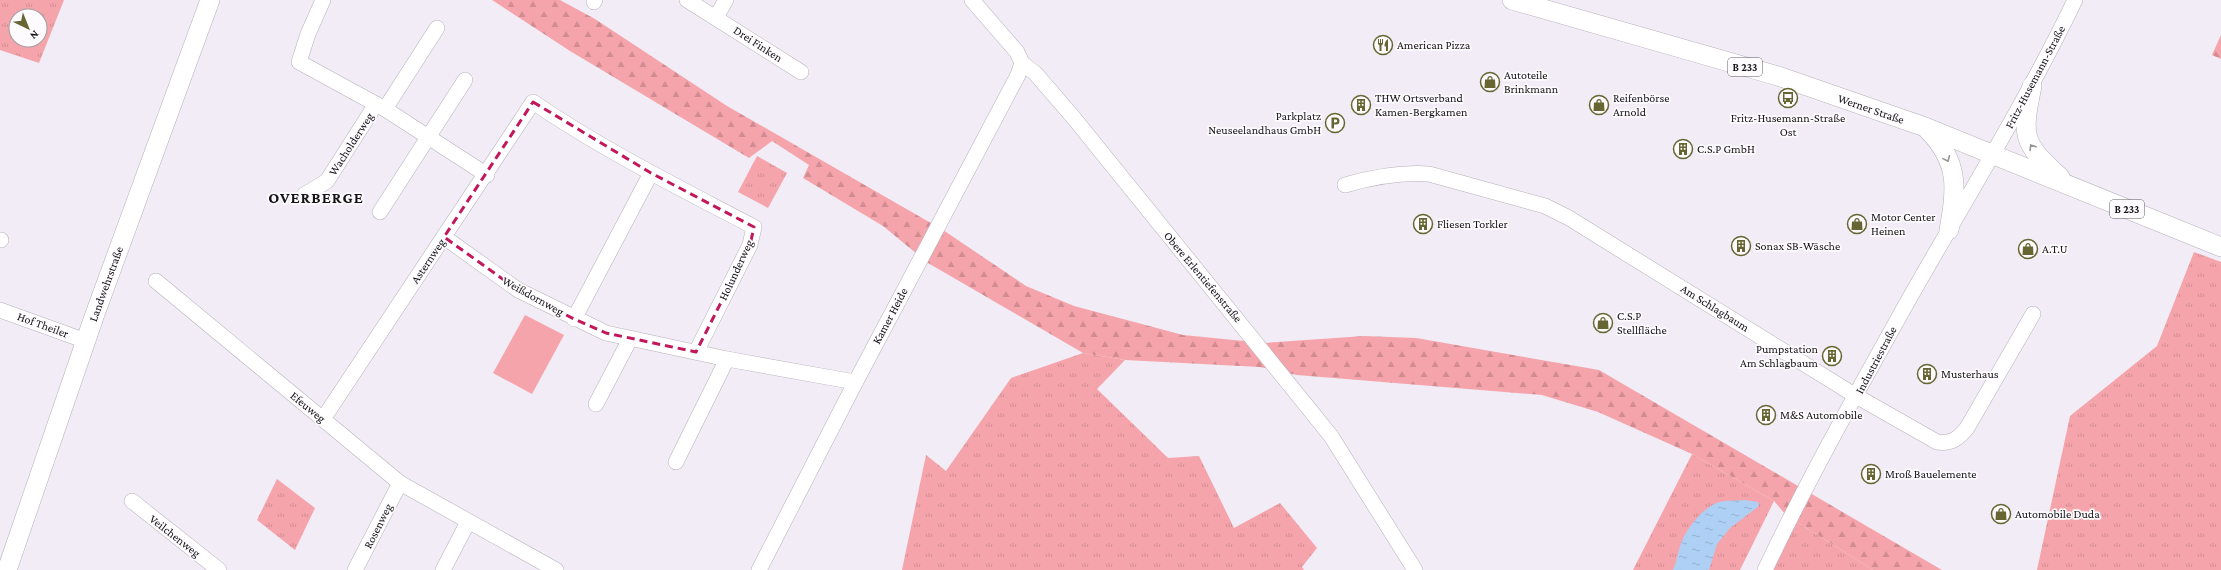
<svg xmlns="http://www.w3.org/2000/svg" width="2221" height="570" viewBox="0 0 2221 570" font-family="'Crimson Pro',serif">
<defs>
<pattern id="grass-tufts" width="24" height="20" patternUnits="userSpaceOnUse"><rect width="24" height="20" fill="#f5a4ab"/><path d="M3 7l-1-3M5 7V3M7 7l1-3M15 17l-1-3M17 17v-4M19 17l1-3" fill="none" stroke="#d18c92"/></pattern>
<pattern id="forest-firs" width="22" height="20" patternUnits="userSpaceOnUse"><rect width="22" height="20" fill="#f5a4ab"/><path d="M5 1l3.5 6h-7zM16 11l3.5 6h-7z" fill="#d18c92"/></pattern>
<pattern id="water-ripples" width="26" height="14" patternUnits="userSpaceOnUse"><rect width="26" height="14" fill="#add0f4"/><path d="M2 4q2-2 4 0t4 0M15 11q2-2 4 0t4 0" fill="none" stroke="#94b2d0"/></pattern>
</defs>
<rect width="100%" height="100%" fill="#f1ecf5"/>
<g fill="url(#grass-tufts)" fill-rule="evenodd">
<path d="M0,0H64L39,63L0,50ZM16,16H40V40H16Z"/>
<path d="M757,156L787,173L768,208L738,192Z"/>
<path d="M2194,252L2221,262V570H2037L2070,416L2157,346Z"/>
<path d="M1083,353L1125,360L1097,389L1168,458L1199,456L1234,528L1280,503L1317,548L1302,567L1304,570H902L926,455L946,471L1011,378Z"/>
<path d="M1692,454L1774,501L1740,570H1633Z"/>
<path d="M277,479L315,508L295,550L257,520Z"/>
<path d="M1786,515L1873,570H1760Z"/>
</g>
<g fill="url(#forest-firs)">
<path d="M492,0H560L595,19L727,106L943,230L1026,286L1074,306L1183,335L1264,343L1364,336L1416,338L1599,370L1942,570H1873L1786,515L1774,501L1692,454L1598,412L1542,395L1297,375L1260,367L1125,360L1083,353L928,263L883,226L803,178L809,165L772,141L749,158L570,51Z"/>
<path d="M2221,35V59L2212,55Z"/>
</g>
<path fill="#f5a4ab" d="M525,315L564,335L532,394L493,373Z"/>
<path fill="url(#water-ripples)" d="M1744,500L1758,502L1759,506L1730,528L1717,544L1709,570H1673C1677,561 1678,552 1681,543C1687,528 1702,508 1719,502C1726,500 1736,501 1744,500Z"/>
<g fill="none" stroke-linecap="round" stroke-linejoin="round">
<g stroke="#b6b0b9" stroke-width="16">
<g id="minor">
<path d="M323,0L308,34L299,62L385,109L487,175"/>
<path d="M687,0L801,72"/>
<path d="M972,0L1017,52L1022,63L1035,73L1073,117L1331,436L1415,570"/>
<path d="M594,2L595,0"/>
<path d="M716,17L726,0"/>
<path d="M385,109L437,28"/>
<path d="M1345,185C1373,177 1400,172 1429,174L1545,206L1569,218L1856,396L1937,442C1951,444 1958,439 1967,428L2033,314"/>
<path d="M304,195L327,181L376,104"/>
<path d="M380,212L465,80"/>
<path d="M444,237L518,290L606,333L727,359L855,382"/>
<path d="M0,240H1"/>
<path d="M156,281L400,483L556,570"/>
<path d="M0,310L86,341"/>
<path d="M574,319L651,173"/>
<path d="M596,404L630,339"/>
<path d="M323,419L533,102C603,150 680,188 754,227L750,245L696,352"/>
<path d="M676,462L727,359"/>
<path d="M132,501L219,570"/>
<path d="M355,570L400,483"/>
<path d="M443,570L468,522"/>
<path d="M759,570L854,385L1018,75L1022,63"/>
<path d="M1765,570C1807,481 1856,394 1904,308C1962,205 2024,106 2075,0"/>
</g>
</g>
<g stroke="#b6b0b9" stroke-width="20">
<g id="major">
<path d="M1512,0L1778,76L1925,127L2221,247"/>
<path d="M2032,86C2022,136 2021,142 2060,177"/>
<path d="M1928,130C1959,162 1957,188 1949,230"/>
<path d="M7,570L95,314L210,0"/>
</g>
</g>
<use href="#minor" stroke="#fff" stroke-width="15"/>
<use href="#major" stroke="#fff" stroke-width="19"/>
</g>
<defs><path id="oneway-chevron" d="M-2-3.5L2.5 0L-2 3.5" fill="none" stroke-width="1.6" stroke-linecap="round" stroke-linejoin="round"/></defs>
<g stroke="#969596">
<use href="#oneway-chevron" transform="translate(2032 147) rotate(-122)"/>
<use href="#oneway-chevron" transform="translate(1947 159) rotate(66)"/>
</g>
<path fill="none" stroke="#c2185b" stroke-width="3" stroke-dasharray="8 5" stroke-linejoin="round" d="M533,102L651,173L754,227L750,245L696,352L606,333L574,319L518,290L444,237Z"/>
<defs>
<g id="restaurant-ring" transform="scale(1)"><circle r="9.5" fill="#fdfbfe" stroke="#676532" stroke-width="1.5"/><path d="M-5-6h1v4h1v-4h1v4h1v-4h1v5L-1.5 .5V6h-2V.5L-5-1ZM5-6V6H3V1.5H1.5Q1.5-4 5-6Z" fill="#676532"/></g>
<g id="shop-ring" transform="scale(1)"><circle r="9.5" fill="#fdfbfe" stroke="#676532" stroke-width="1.5"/><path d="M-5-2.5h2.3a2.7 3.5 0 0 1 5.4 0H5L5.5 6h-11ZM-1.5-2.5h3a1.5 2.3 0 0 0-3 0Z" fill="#676532"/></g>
<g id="bus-ring" transform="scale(1)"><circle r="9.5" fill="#fdfbfe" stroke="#676532" stroke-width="1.5"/><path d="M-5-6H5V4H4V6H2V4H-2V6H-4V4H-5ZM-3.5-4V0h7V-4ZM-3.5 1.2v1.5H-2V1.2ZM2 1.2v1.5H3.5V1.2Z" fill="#676532"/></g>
<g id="building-ring" transform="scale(1)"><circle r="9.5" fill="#fdfbfe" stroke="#676532" stroke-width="1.5"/><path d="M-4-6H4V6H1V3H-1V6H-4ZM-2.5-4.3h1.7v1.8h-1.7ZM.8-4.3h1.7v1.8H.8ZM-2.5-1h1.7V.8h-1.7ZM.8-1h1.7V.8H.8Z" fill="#676532"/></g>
<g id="parking-ring" transform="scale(1)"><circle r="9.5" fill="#fdfbfe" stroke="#676532" stroke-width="1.5"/><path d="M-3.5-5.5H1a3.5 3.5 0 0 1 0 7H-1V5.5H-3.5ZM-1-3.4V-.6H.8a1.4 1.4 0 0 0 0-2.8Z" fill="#676532"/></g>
</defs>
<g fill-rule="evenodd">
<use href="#restaurant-ring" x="1383" y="45"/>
<use href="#shop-ring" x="1490" y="82"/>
<use href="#bus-ring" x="1788" y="98"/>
<use href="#building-ring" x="1361" y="105"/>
<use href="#shop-ring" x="1599" y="105"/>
<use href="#parking-ring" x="1335" y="123"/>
<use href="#building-ring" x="1683" y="149"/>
<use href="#building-ring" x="1423" y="224"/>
<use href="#shop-ring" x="1857" y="224"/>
<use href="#building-ring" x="1741" y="246"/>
<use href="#shop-ring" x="2028" y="249"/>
<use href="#shop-ring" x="1603" y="323"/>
<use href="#building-ring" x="1832" y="356"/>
<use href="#building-ring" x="1927" y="374"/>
<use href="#building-ring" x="1766" y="415"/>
<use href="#building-ring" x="1871" y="474"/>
<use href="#shop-ring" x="2001" y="514"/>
</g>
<g text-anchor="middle" stroke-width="3.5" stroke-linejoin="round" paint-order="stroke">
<g fill="#fdfbfe" stroke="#5b595c" stroke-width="1">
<rect x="1728" y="58" width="34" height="18" rx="3"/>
<rect x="2110" y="200" width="34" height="18" rx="3"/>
</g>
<g font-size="11" font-weight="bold" fill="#151316">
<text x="1745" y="71">B 233</text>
<text x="2127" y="213">B 233</text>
</g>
<g font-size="12" fill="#151316" stroke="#fdfbfe">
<text transform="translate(758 44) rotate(33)" y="4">Drei Finken</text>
<text transform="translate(2035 77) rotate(-62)" y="4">Fritz-Husemann-Straße</text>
<text transform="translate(1871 109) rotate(19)" y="4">Werner Straße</text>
<text transform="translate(351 144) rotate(-57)" y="4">Wacholderweg</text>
<text transform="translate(428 261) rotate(-56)" y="4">Asternweg</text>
<text transform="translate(736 270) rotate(-65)" y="4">Holunderweg</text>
<text transform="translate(1203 277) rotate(50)" y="4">Obere Erlentiefenstraße</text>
<text transform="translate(106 284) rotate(-70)" y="4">Landwehrstraße</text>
<text transform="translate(533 296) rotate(29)" y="4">Weißdornweg</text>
<text transform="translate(1715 308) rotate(32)" y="4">Am Schlagbaum</text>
<text transform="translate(890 316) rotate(-62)" y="4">Kamer Heide</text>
<text transform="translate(43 325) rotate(20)" y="4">Hof Theiler</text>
<text transform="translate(1876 360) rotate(-62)" y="4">Industriestraße</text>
<text transform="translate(308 407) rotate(39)" y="4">Efeuweg</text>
<text transform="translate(378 526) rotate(-63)" y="4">Rosenweg</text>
<text transform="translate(175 536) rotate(38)" y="4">Veilchenweg</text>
</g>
<g font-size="12" fill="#151316" stroke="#fdfbfe" text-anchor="start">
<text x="1397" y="49">American Pizza</text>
<text x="1504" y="79">Autoteile<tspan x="1504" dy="14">Brinkmann</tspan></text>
<text x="1375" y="102">THW Ortsverband<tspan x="1375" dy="14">Kamen-Bergkamen</tspan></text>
<text x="1613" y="102">Reifenbörse<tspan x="1613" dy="14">Arnold</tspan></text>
<text x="1321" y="120" text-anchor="end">Parkplatz<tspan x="1321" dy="14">Neuseelandhaus GmbH</tspan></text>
<text x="1788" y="122" text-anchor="middle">Fritz-Husemann-Straße<tspan x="1788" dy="14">Ost</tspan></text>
<text x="1697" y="153">C.S.P GmbH</text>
<text x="1871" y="221">Motor Center<tspan x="1871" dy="14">Heinen</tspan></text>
<text x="1437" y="228">Fliesen Torkler</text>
<text x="1755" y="250">Sonax SB-Wäsche</text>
<text x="2042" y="253">A.T.U</text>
<text x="1617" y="320">C.S.P<tspan x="1617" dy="14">Stellfläche</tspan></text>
<text x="1818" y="353" text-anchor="end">Pumpstation<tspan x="1818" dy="14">Am Schlagbaum</tspan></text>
<text x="1941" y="378">Musterhaus</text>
<text x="1780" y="419">M&amp;S Automobile</text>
<text x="1885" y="478">Mroß Bauelemente</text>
<text x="2015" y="518">Automobile Duda</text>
</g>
<g font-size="16" font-weight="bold" letter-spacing="1" fill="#151316" stroke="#fdfbfe">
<text x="316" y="203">OVERBERGE</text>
</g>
</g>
<g transform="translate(28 28) rotate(137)"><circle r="19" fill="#fdfbfe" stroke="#a09ea1"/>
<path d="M0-3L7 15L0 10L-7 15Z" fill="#676532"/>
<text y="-6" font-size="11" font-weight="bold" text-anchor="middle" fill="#151316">N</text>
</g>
</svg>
